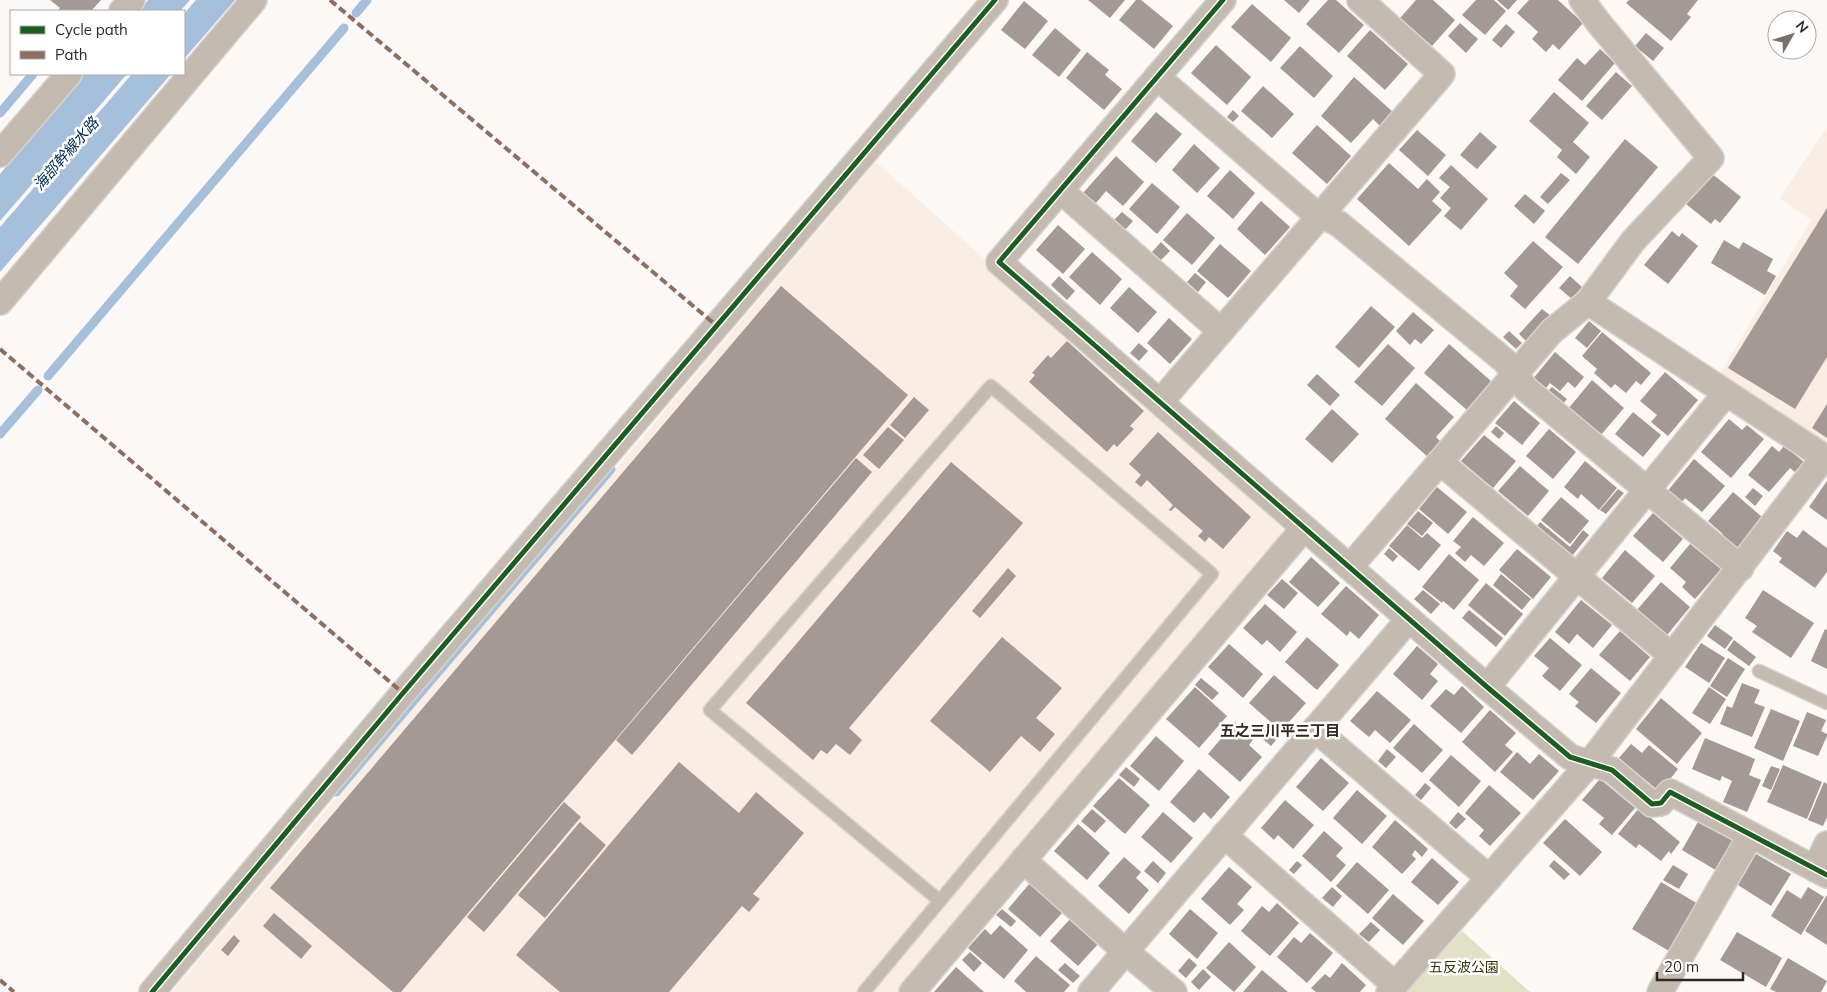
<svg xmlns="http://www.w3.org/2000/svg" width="1827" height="992" viewBox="0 0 1827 992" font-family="Mulish,'Noto Sans JP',sans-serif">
<rect width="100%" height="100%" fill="#fbf8f5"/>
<g fill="#f9ede4">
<path d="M1827,127V447L1718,377L1811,220L1780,198Z"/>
<path d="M876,162L1281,524L1282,540L898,992H172Z"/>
</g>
<path fill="#e0e1c5" d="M1462,931L1530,992H1406Z"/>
<g fill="#a6bfda">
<path d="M148,0H190L180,11H139Z"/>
<path d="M196,0H235L184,59V14Z"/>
<path d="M85,74H127L0,221V174Z"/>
<path d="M132,74H171L0,272V227Z"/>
</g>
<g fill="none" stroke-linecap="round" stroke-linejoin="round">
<g stroke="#a6bfda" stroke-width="9">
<path d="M356,13L367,0"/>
<path d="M0,113L33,74"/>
<path d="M48,376L344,28"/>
<path d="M0,434L38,390"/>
<path d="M336,792L611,469"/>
</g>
</g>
<g fill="#a49994">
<path d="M50,0H101L91,11H57L60,8Z"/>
<path d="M1088,0H1125L1110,18Z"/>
<path d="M1136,0H1141L1173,26L1154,49L1119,20Z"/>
<path d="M1284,0H1310L1299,13Z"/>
<path d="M1328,0H1336L1364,25L1339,53L1306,24Z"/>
<path d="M1416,0H1433L1455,20L1432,46L1400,18Z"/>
<path d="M1476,0H1494L1506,11L1485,35L1462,15Z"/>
<path d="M1497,0H1517L1508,10Z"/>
<path d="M1529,0H1558L1583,23L1559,50L1553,44L1546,52L1532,39L1538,32L1517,13Z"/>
<path d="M1629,0H1698L1687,14L1691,17L1671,41L1626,3Z"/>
<path d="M1024,1L1048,21L1025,49L1001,30Z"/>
<path d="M1252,4L1291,38L1271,62L1231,27Z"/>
<path d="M1460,23L1478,39L1466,53L1448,36Z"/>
<path d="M1506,24L1515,32L1501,48L1492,40Z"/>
<path d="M1055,28L1081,50L1059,77L1032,55Z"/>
<path d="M1370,30L1408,64L1385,90L1347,56Z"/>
<path d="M1646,33L1664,48L1653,61L1635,46Z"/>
<path d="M1216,45L1251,77L1227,105L1191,73Z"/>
<path d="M1300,46L1333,76L1314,98L1280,68Z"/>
<path d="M1600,49L1615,63L1582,101L1558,80L1577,58L1585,65Z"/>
<path d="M1087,52L1109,70L1105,75L1122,89L1104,110L1066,78Z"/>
<path d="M1616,72L1632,86L1602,120L1586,106Z"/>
<path d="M1354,77L1393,112L1380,126L1373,119L1351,143L1321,116Z"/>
<path d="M1263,86L1294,114L1272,138L1241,111Z"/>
<path d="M1554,92L1589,123L1573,142L1590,157L1576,174L1557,157L1562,150L1529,121Z"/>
<path d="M1233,110L1239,116L1233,122L1227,117Z"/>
<path d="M1156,112L1182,134L1156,163L1131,141Z"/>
<path d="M1317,125L1351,156L1327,184L1292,153Z"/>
<path d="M1417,130L1446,155L1428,176L1399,150Z"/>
<path d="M1480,132L1497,147L1477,169L1460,155Z"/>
<path d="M1625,139L1658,167L1578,264L1545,237Z"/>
<path d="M1194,144L1220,168L1197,193L1172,170Z"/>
<path d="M1116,156L1144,182L1123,206L1106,191L1096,203L1083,193Z"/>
<path d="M1389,163L1418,189L1427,179L1440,192L1432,201L1442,210L1409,246L1357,199Z"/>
<path d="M1451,165L1488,199L1461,230L1444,216L1451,208L1440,198L1450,187L1439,178Z"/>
<path d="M1230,170L1255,193L1233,219L1207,196Z"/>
<path d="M1561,173L1570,180L1548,204L1540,197Z"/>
<path d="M1711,173L1741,197L1720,223L1715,219L1711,224L1686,204Z"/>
<path d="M1152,183L1180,207L1157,234L1129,209Z"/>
<path d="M1525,194L1545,211L1534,224L1514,206Z"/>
<path d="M1261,201L1290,227L1265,255L1237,229Z"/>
<path d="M1827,208V357L1795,409L1728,368Z"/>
<path d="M1122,212L1133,221L1125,230L1114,220Z"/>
<path d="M1187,213L1215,238L1192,265L1163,240Z"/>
<path d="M1058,225L1085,249L1063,274L1036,250Z"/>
<path d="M1672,231L1679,237L1682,233L1698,246L1668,284L1644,265Z"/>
<path d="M1724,240L1739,249L1743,242L1773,259L1767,271L1776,276L1765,295L1711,263Z"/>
<path d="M1533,241L1563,267L1525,309L1510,296L1518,286L1504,273Z"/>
<path d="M1161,242L1170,251L1161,260L1152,252Z"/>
<path d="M1220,244L1251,271L1228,298L1197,271Z"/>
<path d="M1092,252L1122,279L1100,305L1069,277Z"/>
<path d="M1195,273L1206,282L1198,292L1187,282Z"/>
<path d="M1059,276L1075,291L1067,300L1051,285Z"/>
<path d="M1570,276L1582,287L1572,299L1559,288Z"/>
<path d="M781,286L908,395L401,992H393L270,888Z"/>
<path d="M1129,287L1157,312L1138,333L1110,308Z"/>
<path d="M1371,306L1395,327L1359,368L1335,347Z"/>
<path d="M1542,309L1551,316L1527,342L1519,334Z"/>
<path d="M1413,312L1434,330L1421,344L1415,339L1410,345L1396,331Z"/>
<path d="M1169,318L1192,339L1170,364L1147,343Z"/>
<path d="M1589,321L1601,331L1587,348L1575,338Z"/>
<path d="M1509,331L1522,343L1516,349L1503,337Z"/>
<path d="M1602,332L1651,373L1641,385L1636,381L1626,393L1615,384L1611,388L1594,373L1597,369L1582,356Z"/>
<path d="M1067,341L1144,411L1130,426L1134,429L1117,447L1114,444L1107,452L1029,382L1035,375L1032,373L1048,355L1051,358Z"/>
<path d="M1139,343L1148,351L1139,361L1130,353Z"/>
<path d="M1388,344L1415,368L1382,406L1354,382Z"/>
<path d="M1449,344L1492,382L1467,410L1424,373Z"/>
<path d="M1555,352L1584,377L1575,388L1568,382L1560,391L1550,383L1544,390L1532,380Z"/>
<path d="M1665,372L1698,400L1668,436L1651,422L1657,415L1640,401Z"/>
<path d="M1317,374L1340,395L1330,406L1307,385Z"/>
<path d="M1592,380L1624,408L1600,436L1568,409Z"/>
<path d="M1416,383L1454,417L1436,437L1441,442L1428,457L1385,419Z"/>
<path d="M1552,387L1567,399L1562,405L1547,392Z"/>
<path d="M914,397L929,410L905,438L890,425Z"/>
<path d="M1514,401L1540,423L1522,445L1495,423Z"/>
<path d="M1827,404V438L1812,428Z"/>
<path d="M1332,409L1359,434L1332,463L1305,439Z"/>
<path d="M1633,412L1661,435L1643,457L1615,434Z"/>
<path d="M1729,419L1742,430L1747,425L1764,439L1731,478L1701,452Z"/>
<path d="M1496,426L1504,433L1499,439L1491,432Z"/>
<path d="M888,427L904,440L879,469L863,455Z"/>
<path d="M1549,429L1576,452L1553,479L1526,456Z"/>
<path d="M1158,432L1251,517L1223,549L1209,537L1205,542L1198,536L1203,531L1175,507L1171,511L1169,510L1173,505L1147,480L1141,487L1135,482L1141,475L1129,464Z"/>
<path d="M1484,435L1516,461L1493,488L1461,461Z"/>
<path d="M1772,446L1779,452L1784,446L1804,462L1795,472L1790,468L1769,492L1748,475Z"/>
<path d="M856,458L872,472L632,755L616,740Z"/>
<path d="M1694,459L1725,486L1702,512L1685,498L1680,505L1666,493Z"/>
<path d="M1585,461L1617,488L1599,510L1581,494L1578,499L1564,487Z"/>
<path d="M951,462L1023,523L849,728L862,740L850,755L836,744L827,754L821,750L813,760L746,703Z"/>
<path d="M1520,466L1549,491L1528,516L1498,491Z"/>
<path d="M1827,481V520L1809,507Z"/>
<path d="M1437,487L1467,512L1448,534L1419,509Z"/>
<path d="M1753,488L1763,496L1755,506L1745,497Z"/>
<path d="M1618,489L1624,493L1606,514L1600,510Z"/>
<path d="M1733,492L1762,517L1736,549L1721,536L1723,534L1708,521Z"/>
<path d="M1561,497L1589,521L1570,544L1541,520Z"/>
<path d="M1418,511L1433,523L1422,536L1407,524Z"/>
<path d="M1653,513L1683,539L1663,562L1633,536Z"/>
<path d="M1473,517L1504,543L1484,566L1471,555L1465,562L1455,553L1461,547L1453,541Z"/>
<path d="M1540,522L1570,547L1583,530L1589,535L1572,556L1537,526Z"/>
<path d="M1407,525L1422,538L1427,533L1441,545L1419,571L1389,546Z"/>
<path d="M1803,530L1827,548V572L1815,588L1779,562L1782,558L1773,551L1787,531L1797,538Z"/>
<path d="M1690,544L1721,569L1695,599L1682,587L1686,582L1670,568Z"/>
<path d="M1389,548L1398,556L1393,562L1384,554Z"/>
<path d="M1517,549L1551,577L1533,599L1499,570Z"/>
<path d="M1625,550L1655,576L1632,603L1602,578Z"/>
<path d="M1449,554L1479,580L1454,610L1443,601L1442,603L1422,587Z"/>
<path d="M1311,557L1340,583L1318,607L1289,582Z"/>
<path d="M1008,568L1016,576L980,618L972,611Z"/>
<path d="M1501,574L1531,599L1522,610L1493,585Z"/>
<path d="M1282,579L1298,593L1284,609L1267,595Z"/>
<path d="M1661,582L1690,607L1667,635L1637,610Z"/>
<path d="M1486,583L1523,614L1505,636L1468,605Z"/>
<path d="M1346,586L1379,615L1359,639L1350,631L1347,636L1321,614Z"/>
<path d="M1423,590L1440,604L1431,614L1414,599Z"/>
<path d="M1763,590L1814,623L1791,658L1752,632L1757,626L1745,618Z"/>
<path d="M1581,600L1612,625L1593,648L1577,634L1569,644L1555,632Z"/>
<path d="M1265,604L1297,632L1280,652L1267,640L1262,645L1243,628Z"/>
<path d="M1469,610L1503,638L1496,647L1462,618Z"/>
<path d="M1715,625L1733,638L1725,649L1707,636Z"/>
<path d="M1825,629L1827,630V669L1811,661Z"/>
<path d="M1620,631L1650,657L1630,681L1599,655Z"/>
<path d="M1002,637L1062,688L1036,718L1055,734L1040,752L1021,736L990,772L930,721Z"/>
<path d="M1307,637L1339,665L1317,690L1285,662Z"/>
<path d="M1550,638L1582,665L1560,691L1542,676L1549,668L1534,656Z"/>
<path d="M1734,640L1756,657L1749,666L1727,650Z"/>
<path d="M1701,643L1725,658L1709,683L1685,667Z"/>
<path d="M1229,644L1263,674L1243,698L1208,667Z"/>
<path d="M1417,646L1438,664L1430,674L1438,681L1422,700L1393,674Z"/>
<path d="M1728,658L1745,669L1727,697L1710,686Z"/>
<path d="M1591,668L1621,693L1596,723L1575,706L1579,702L1569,694Z"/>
<path d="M1274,675L1306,703L1281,731L1249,703Z"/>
<path d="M1201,678L1219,693L1212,700L1195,685Z"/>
<path d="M1742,683L1760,690L1754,703L1765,707L1752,737L1720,724L1727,706L1732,708Z"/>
<path d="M1462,686L1484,707L1461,733L1430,706L1446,689L1454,695Z"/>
<path d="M1195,687L1227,716L1199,748L1166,719Z"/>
<path d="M1709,687L1726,699L1710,724L1692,713Z"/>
<path d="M1377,691L1411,720L1390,743L1375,730L1369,737L1350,721Z"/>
<path d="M1661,698L1702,733L1677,764L1636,729Z"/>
<path d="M1771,709L1800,721L1783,761L1754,748Z"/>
<path d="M1490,710L1516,733L1505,745L1513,752L1495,772L1462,742Z"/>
<path d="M1807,712L1826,720L1821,731L1827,734V736L1818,756L1793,746Z"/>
<path d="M1235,722L1254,738L1249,745L1262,757L1240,782L1208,754Z"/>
<path d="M1414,724L1443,750L1422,773L1393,748Z"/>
<path d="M1262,726L1276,740L1271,746L1256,733Z"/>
<path d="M1156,736L1184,761L1159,791L1130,766Z"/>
<path d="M1705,738L1755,759L1749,775L1761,780L1747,812L1723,802L1732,781L1722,776L1720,781L1692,769Z"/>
<path d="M1631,744L1642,753L1649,745L1678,769L1660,792L1619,758Z"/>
<path d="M1387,749L1396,757L1386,768L1378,761Z"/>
<path d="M1517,752L1530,764L1539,754L1559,771L1533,800L1500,772Z"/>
<path d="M1451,755L1481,781L1459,807L1429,780Z"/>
<path d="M1321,758L1349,783L1323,811L1296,787Z"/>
<path d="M679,762L739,813L756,792L804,833L753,894L760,899L749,912L742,906L669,992H560L516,955Z"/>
<path d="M1783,765L1822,782L1807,819L1767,802Z"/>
<path d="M1771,766L1780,769L1771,790L1762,786Z"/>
<path d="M1126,767L1140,779L1134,787L1119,775Z"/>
<path d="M1199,769L1230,797L1211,819L1204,812L1194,823L1170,802Z"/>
<path d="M1119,778L1150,805L1125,834L1093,806Z"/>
<path d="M1600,779L1635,808L1612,835L1599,824L1604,818L1582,800Z"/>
<path d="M1824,782L1827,784V817L1823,826L1808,820Z"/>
<path d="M1425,783L1431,788L1421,800L1415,795Z"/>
<path d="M1489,785L1521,813L1490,846L1479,836L1484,830L1465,813Z"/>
<path d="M1357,790L1387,816L1362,844L1333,818Z"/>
<path d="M1285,800L1314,825L1293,849L1278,835L1274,840L1261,828Z"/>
<path d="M564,802L581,817L484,932L467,917Z"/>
<path d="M1639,808L1680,842L1671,854L1669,851L1661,861L1639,844L1636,848L1618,834Z"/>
<path d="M1092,809L1106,821L1095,833L1081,821Z"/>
<path d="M1163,812L1193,838L1171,863L1141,837Z"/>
<path d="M1458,812L1466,819L1456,829L1449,823Z"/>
<path d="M1565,819L1602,852L1580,876L1543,843Z"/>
<path d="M1395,820L1428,849L1422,857L1415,850L1412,855L1416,859L1402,874L1372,847Z"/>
<path d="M1699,820L1736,842L1719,872L1682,850Z"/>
<path d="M580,822L606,845L545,918L518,895Z"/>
<path d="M1078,824L1110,853L1087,880L1054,851Z"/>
<path d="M1324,831L1343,848L1336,856L1346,865L1331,882L1302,856Z"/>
<path d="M1756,854L1791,874L1771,906L1738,885Z"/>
<path d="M1124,857L1141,872L1136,878L1149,890L1129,914L1098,886Z"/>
<path d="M1432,858L1459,882L1438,905L1411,882Z"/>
<path d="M1554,860L1570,874L1564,880L1549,866Z"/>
<path d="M1153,861L1166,873L1158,883L1144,871Z"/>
<path d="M1297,861L1302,865L1294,874L1289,870Z"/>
<path d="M1357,862L1389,890L1368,914L1336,886Z"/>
<path d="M1673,865L1688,874L1679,889L1663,880Z"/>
<path d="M1229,867L1252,887L1237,904L1244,910L1230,925L1201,899Z"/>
<path d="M1661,882L1698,904L1669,951L1632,929Z"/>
<path d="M1030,883L1063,912L1040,937L1008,909Z"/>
<path d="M1332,887L1342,896L1333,907L1322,898Z"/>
<path d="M1808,887L1824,897L1801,935L1771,916L1787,890L1801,899Z"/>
<path d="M1393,894L1424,921L1403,945L1372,918Z"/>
<path d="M1827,895V945L1805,931Z"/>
<path d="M1277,903L1299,923L1270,956L1241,931L1262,906L1269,912Z"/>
<path d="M1002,909L1016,921L1011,927L996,915Z"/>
<path d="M1190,909L1218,933L1197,959L1169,934Z"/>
<path d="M274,913L312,946L301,959L263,926Z"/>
<path d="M1071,918L1099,943L1078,966L1050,941Z"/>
<path d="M1371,922L1380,930L1369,942L1359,934Z"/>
<path d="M1000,925L1028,950L1004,979L968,948L985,929L991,935Z"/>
<path d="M1737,932L1782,958L1766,987L1720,960Z"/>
<path d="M1310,933L1333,953L1307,983L1277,957L1294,937L1301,943Z"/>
<path d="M234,935L240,941L228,956L221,950Z"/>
<path d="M1229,942L1256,967L1234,992L1206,968Z"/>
<path d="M970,952L982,963L974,972L962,960Z"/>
<path d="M1036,956L1070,985L1064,992H1026L1014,981Z"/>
<path d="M1189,958L1197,965L1186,978L1178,971Z"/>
<path d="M1788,958L1827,981L1821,992H1776L1770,989Z"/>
<path d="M1065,963L1080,976L1073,983L1058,970Z"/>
<path d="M1342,963L1366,985L1360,992H1316L1311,988L1325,974L1330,978Z"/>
<path d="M956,967L984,992H934Z"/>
<path d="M1203,969L1211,977L1199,990L1191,982Z"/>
<path d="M1262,970L1288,992H1243Z"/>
</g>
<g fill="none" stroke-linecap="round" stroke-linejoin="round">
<g stroke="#d5d3d0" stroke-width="15">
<g id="lane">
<path d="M1759,671L1827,703"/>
<path d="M864,992L1212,574L991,386L710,710L940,901"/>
</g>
</g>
<g stroke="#d5d3d0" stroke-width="28">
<g id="street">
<path d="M1223,0L999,262L1487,687L1570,757L1612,770L1652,804L1661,803L1670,792L1827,875"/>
<path d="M1582,0L1598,22L1711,158L1633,241L1588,302L1827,459"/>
<path d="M122,11L132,0"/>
<path d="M1157,77L1310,209L1339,224L1505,361L1526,389L1741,568"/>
<path d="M0,154L69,74"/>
<path d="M1060,190L1221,331"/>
<path d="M0,302L254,0"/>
<path d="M1160,402L1442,74L1360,0"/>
<path d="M1440,462L1672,656"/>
<path d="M1350,567L1552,331L1588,302"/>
<path d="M1487,687L1726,393"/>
<path d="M1315,729L1489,878"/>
<path d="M1224,835L1395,985"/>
<path d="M1023,860L1125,951L1174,992"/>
<path d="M1815,869L1827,844"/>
<path d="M152,992L403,693L995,0"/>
<path d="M912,992L1304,528"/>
<path d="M1091,992L1409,619"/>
<path d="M1389,992L1589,764L1824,457"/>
<path d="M1660,992L1751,835"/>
</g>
</g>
<use href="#lane" stroke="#c5baaf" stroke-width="12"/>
<use href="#street" stroke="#c5baaf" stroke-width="25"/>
<g stroke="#8d6e63" stroke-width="4" stroke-dasharray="8 4" stroke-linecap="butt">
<path d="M330,0L717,326"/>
<path d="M0,349L403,693"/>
<path d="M0,980L14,992"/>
</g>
<g stroke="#fff" stroke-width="8">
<g id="cycleway">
<path d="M1223,0L999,262L1487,687L1570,757L1612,770L1652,804L1661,803L1670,792L1827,875"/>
<path d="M152,992L403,693L995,0"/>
</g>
</g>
<use href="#cycleway" stroke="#1b5e20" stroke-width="5"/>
</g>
<g text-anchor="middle" stroke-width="5" stroke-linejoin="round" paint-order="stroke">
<g font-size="14" fill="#34350b" stroke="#fff">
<text x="1464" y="972">五反波公園</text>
</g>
<g font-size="15" font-style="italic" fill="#002a4f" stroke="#fff">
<text transform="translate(66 154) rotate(-49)" y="5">海部幹線水路</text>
</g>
<g font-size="15" font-weight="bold" fill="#2f2924" stroke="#fff">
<text x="1280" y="736">五之三川平三丁目</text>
</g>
</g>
<rect x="10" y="10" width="175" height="65" fill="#ffffff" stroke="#aca9a7"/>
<rect x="20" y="26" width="25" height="8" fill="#1b5e20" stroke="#aca9a7"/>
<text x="55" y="35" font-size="15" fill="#2f2924">Cycle path</text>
<rect x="20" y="51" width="25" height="8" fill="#8d6e63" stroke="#aca9a7"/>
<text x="55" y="60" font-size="15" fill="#2f2924">Path</text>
<g transform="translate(1792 35) rotate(51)"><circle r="24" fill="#ffffff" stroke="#aca9a7"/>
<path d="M0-4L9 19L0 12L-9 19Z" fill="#76716d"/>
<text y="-8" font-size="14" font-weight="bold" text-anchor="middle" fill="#2f2924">N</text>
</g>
<path d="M1657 972v8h86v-8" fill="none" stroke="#2f2924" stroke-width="2.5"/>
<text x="1664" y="972" font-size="15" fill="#2f2924" stroke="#ffffff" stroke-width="4" paint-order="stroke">20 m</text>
</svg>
